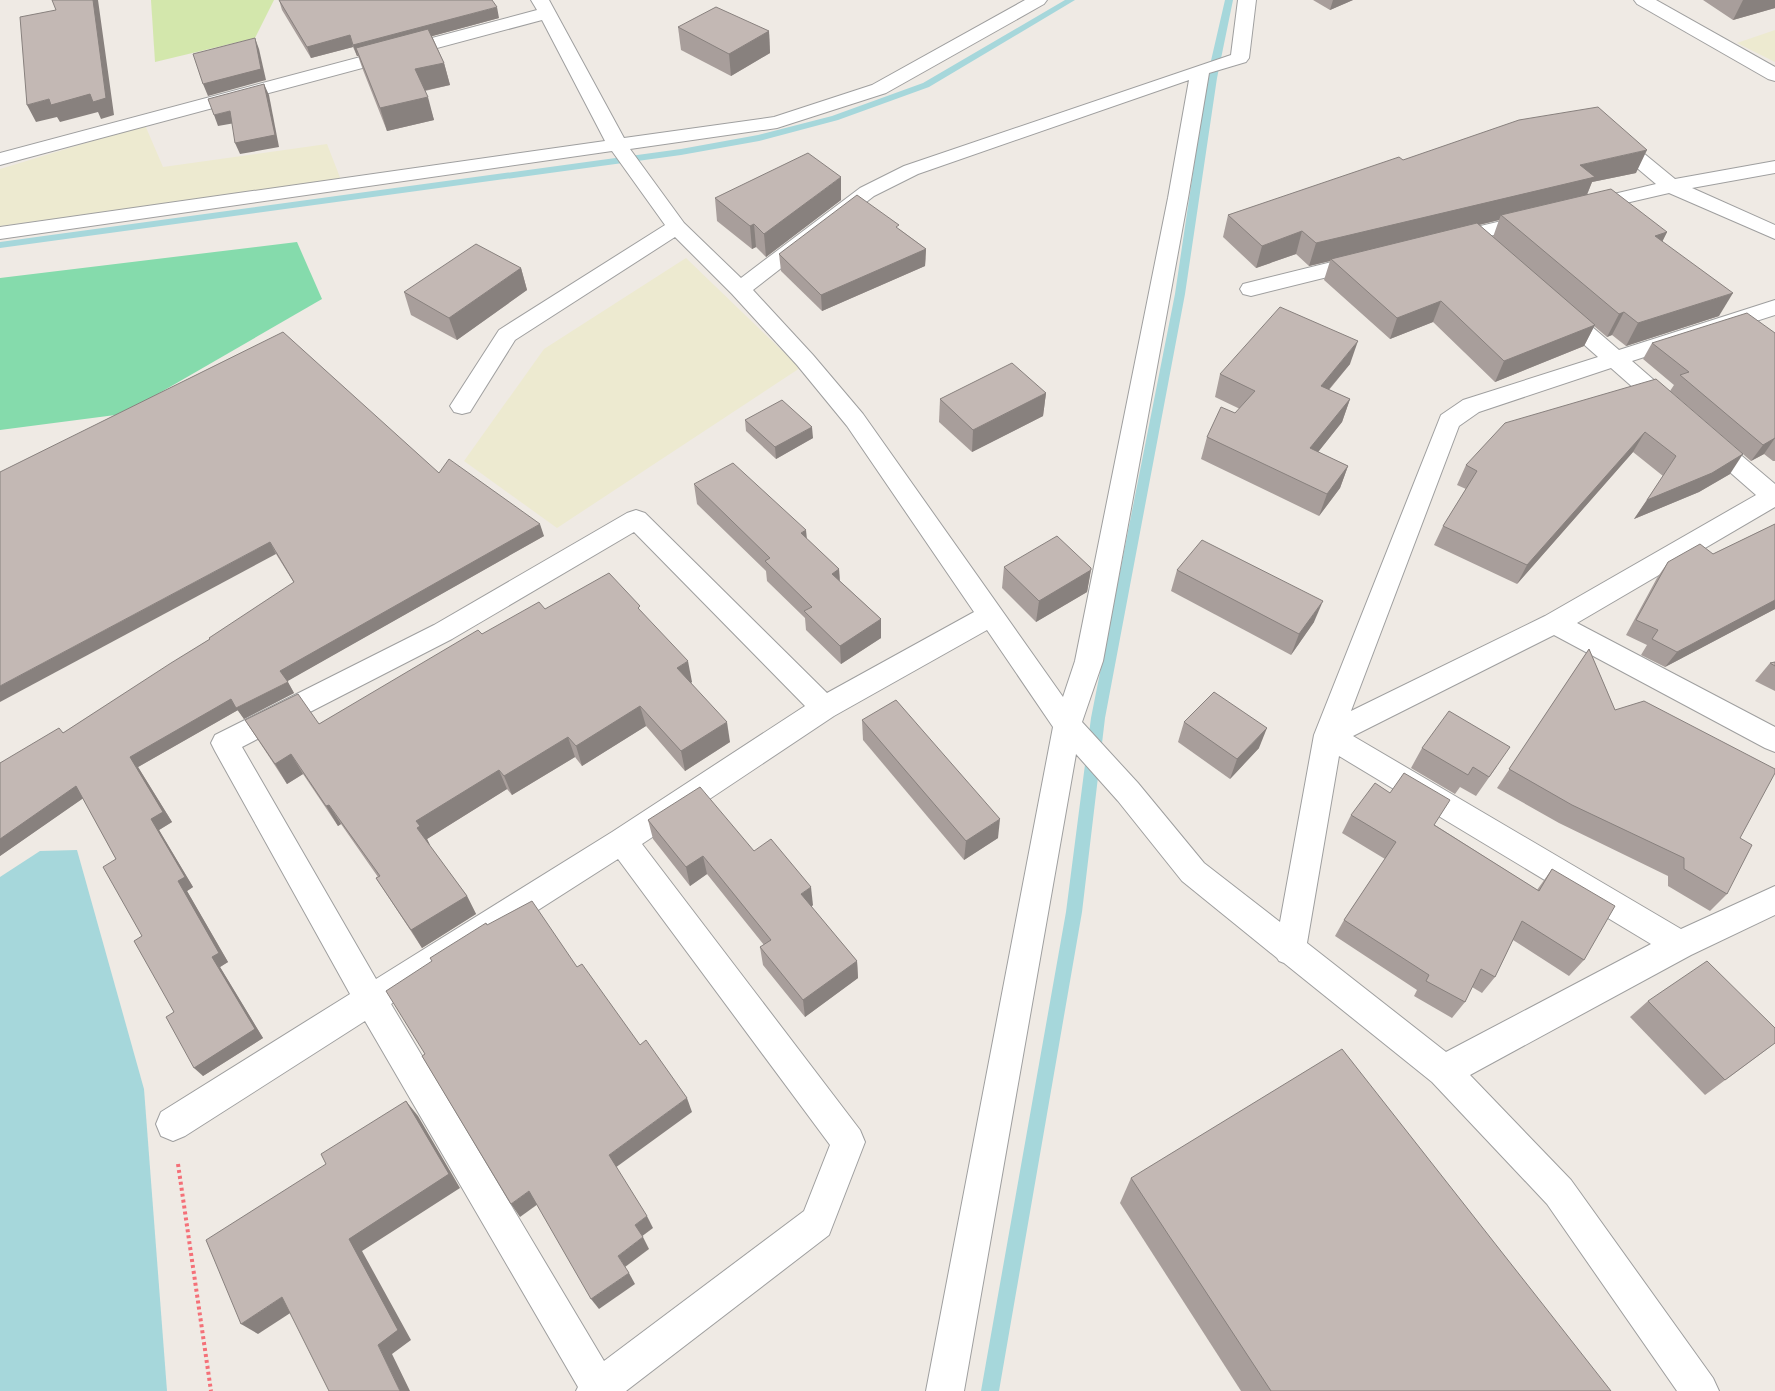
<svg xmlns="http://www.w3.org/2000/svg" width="1775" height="1391" viewBox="0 0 1775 1391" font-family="'Archivo Narrow',sans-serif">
<rect width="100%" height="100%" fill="#efeae4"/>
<g fill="#edead0">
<path d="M1775,30V62L1737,43Z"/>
<path d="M145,125L163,167L327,144L341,180L0,226V169Z"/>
<path d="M686,258L800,368L557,528L464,461L544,349Z"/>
</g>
<path fill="#d3e7ac" d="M151,0H274L255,38L155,62Z"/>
<path fill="#85dbac" d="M297,242L322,299L123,414L0,430V278Z"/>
<path fill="#a6d7db" d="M77,850L144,1089L167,1391H0V877L40,851Z"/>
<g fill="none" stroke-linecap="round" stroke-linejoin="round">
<g fill="#a6d7db" fill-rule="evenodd">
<path d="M1065,0H1075L929,87L838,120L759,141L681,155L0,248V242L681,149L758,135L832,116L923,83Z"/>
<path d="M1225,0H1233L1217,78L1185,294L1105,718L1082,912L999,1391H981L1066,912L1091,718L1175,294L1207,78Z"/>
</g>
<g stroke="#9f9f9f" stroke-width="2">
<g id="street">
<path d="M531,0H549L624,138L774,117L872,85L1025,0H1047L1044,4L886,93L777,128L630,149L684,223L741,278L860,188L904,166L1231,55L1238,0H1256L1249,58L1246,62L1209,73L1188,198L1103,661L1082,722L1138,783L1204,863L1280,922L1314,735L1441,415L1463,400L1598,357L1553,317L1550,312L1553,307L1561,305L1569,307L1619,350L1775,300V315L1632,361L1678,401L1682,407L1678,413L1670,415L1662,413L1611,368L1479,412L1459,426L1351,711L1545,616L1756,495L1700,446L1696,440L1700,434L1708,432L1716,434L1775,484V507L1577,623L1775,727V752L1765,748L1554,635L1353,736L1681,929L1775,886V915L1691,955L1470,1075L1571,1180L1713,1378L1719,1391H1677L1547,1204L1432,1082L1284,963L1279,961L1277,958L1182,881L1118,801L1076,754L964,1391H926L1053,727L987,630L834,716L642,844L860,1130L865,1142L829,1235L626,1391H576L578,1387L365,1021L185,1136L173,1141L161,1136L156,1124L161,1112L350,994L215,751L211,743L215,735L434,625L627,513L636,510L645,513L827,693L974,612L847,426L797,365L732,294L675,237L515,340L470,412L462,414L454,412L450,406L499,330L665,225L612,151L0,239V227L605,141L542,20L0,165V153L537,10ZM1189,80L1168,198L1075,661L1063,697L863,414L813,355L753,290L874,196L918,174ZM634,532L805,706L612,832L376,979L242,747L452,639ZM1339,756L1651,944L1446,1052L1307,943ZM618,859L830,1145L804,1211L604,1361L391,1004Z"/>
<path d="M1634,0H1656L1775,67V81L1768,79L1637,4Z"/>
<path d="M1612,131L1619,133L1675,179L1775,161V173L1692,188L1775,225V239L1669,193L1587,212L1580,210L1577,206L1580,202L1656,184L1605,141L1602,137L1605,133Z"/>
<path d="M1531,214L1538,216L1541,220L1538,224L1449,246L1442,245L1439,240L1442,235Z"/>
<path d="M1364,254L1372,256L1375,261L1372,266L1251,296L1243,294L1240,289L1243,284Z"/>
</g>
</g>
<path stroke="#f47078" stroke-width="4" stroke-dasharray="3 3" stroke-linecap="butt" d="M178,1164L211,1391"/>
<use href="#street" fill="#fff" fill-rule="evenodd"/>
</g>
<g fill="#a89e9b" fill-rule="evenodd">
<path d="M279,0L499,18L432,36L444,63L450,85L425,91L434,120L387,131L363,70L358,56H357L353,47L311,58L282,10Z"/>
<path d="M1313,0H1353L1330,10Z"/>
<path d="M1703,0H1775V8L1733,20Z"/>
<path d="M678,27L769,31L770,53L731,76L681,50Z"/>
<path d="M1403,160L1636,173L1592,182L1587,195L1667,232L1662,242L1719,316L1626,346L1612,335L1607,337L1594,326L1584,346L1495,382L1433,322L1390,339L1324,280L1330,261L1309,266L1296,254L1256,268L1223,237L1228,215ZM1499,220L1493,237L1479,225Z"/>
<path d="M715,198L841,200L766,257L756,247L752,249L717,221Z"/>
<path d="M899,229L926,249L925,266L822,311L781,271L779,254Z"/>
<path d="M521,268L527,290L457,340L411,315L404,292Z"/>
<path d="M1775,333V461H1773L1764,454L1751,461L1670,391L1674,385L1643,359L1652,343Z"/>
<path d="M1350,364L1329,390L1350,399L1342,422L1318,452L1348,466L1340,488L1319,516L1201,459L1207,437L1235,413L1240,409L1215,397L1220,374Z"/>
<path d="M1656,379L1730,474L1699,492L1634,519L1663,476L1633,452L1517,584L1434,545L1443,526L1466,489L1457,485L1466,465Z"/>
<path d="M1046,393L1043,416L972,452L939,422L940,399Z"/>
<path d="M745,420L813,438L776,459L746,431Z"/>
<path d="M0,472L439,473L544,536L287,681L294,693L244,719L238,710L138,767L172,822L159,830L193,887L187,891L228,962L220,967L263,1038L203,1076L174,1012L142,936L116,859L83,798L0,856V763L63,733L210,639L294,583L276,554Z"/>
<path d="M694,484L807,539L839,569L840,581L881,619V638L841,664L806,630L805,618L767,581L766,571L697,504Z"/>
<path d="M1775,524V609L1665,667L1641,655L1647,645L1626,635L1657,578L1668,562L1713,554Z"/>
<path d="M1004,567L1091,568L1087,592L1036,622L1002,588Z"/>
<path d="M1177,570L1314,622L1291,655L1171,591Z"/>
<path d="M545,609L641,611L692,682L691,683L730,742L685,771L646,726L582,766L575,757L512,795L507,789L427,839L430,845H429L467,896L476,914L422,948L376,878L378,877L341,824L338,826L303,774L287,784L245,720L319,724L482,634Z"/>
<path d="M1589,649L1615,710L1740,838L1727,894L1710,911L1668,886V876L1559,823L1497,788Z"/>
<path d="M1775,662V691L1755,681L1770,663Z"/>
<path d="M862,720L998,838L964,860L863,740Z"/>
<path d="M1184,722L1259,748L1230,779L1178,742Z"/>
<path d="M1422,748L1497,766L1476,796L1460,787L1455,794L1411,768Z"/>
<path d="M1351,815L1435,825L1537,890L1552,869L1584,960L1569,976L1513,940L1495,977L1482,993L1472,987L1465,1002L1452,1018L1414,996L1417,990L1335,936L1344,920L1385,859L1342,833Z"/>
<path d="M648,820L754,851L813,905L811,907L857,961L858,978L805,1017L763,965L760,947L764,945L707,874L690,886L653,839Z"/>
<path d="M1648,1001L1775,1043L1705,1095L1630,1017Z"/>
<path d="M1131,1178L1611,1391H1241L1120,1203Z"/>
</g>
<g fill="#88817e">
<path d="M93,0H98L114,115L101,119L98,112L60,122L57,117L36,122L27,105L49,99Z"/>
<path d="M1333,0H1353L1330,10Z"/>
<path d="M1743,0H1775V8L1733,20Z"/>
<path d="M497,7L499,18L359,56L356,48L358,56H357L353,45Z"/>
<path d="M769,31L770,53L731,76L729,54Z"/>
<path d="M350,35L353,47L311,58L307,47Z"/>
<path d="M255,38L259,49L266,80L208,96L203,84Z"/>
<path d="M444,63L450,85L422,91L415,69Z"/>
<path d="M264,84L269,95L279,147L240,154L235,143Z"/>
<path d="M428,97L434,120L387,131L380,108Z"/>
<path d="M230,111L235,123L218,126L214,115Z"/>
<path d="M1647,150L1636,173L1592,182L1585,199L1501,215L1499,220L1333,260L1331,259L1330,261L1309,266L1316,243L1580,165Z"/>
<path d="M841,177V200L766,257L764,234Z"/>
<path d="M754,224L756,247L752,249L750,226Z"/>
<path d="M1302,231L1296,254L1256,268L1262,246Z"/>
<path d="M1667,232L1656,254L1655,236Z"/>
<path d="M926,249L925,266L822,311L821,295Z"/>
<path d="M521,268L527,290L457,340L449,318Z"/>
<path d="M1733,293L1719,316L1626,346L1638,323Z"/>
<path d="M1441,301L1433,322L1390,339L1397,318Z"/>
<path d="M1624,312L1612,335L1607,337L1619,314Z"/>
<path d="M1595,325L1584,346L1495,382L1504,361Z"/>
<path d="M1358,341L1350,364L1313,408L1321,386Z"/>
<path d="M1046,393L1043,416L972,452L973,430Z"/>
<path d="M1350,399L1342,422L1303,471L1310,448Z"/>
<path d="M812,427L813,438L776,459L775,447Z"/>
<path d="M1645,432L1633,452L1517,584L1527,565Z"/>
<path d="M1775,438L1764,454L1751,461L1763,445Z"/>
<path d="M1743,454L1730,474L1699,492L1634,519L1647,500Z"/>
<path d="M1348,466L1340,488L1319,516L1327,494Z"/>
<path d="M540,524L544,536L286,682L280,671Z"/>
<path d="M806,530L808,549L801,533Z"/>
<path d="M270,542L276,554L0,702V686Z"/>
<path d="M839,569L840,588L832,574Z"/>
<path d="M1091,570L1087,592L1036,622L1039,601Z"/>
<path d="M1775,600V609L1665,667L1677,652Z"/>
<path d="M1323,601L1314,622L1291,655L1299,634Z"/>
<path d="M881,619V638L841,664L840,646Z"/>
<path d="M688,661L692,682L681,689L677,668Z"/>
<path d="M288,682L294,693L244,719L236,708Z"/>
<path d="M231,699L238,710L138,767L172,822L159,830L193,887L187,891L228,962L220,967L263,1038L203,1076L194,1068L212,957L151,819L130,757Z"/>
<path d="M640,706L646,726L582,766L576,746Z"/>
<path d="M727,722L730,742L685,771L681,751Z"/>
<path d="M1267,728L1259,748L1230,779L1237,759Z"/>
<path d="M568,737L575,757L512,795L504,776Z"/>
<path d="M291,754L303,774L287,784L275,764Z"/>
<path d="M499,770L507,789L427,839L430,845L427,847L417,828L416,821Z"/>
<path d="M76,786L85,797L0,856V839Z"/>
<path d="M329,805L341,824L338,826L326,806Z"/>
<path d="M1000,819L998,838L964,860L966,841Z"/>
<path d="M703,856L707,874L690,886L686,867Z"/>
<path d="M811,887L813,905L803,913L801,894Z"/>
<path d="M467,896L476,914L422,948L411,930Z"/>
<path d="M857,961L858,978L805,1017L803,1000Z"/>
<path d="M687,1098L692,1112L615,1168L609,1155Z"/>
<path d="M406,1101L418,1116L460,1188L362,1251L411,1340L392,1354L410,1391H400L378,1345L349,1239Z"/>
<path d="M529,1191L538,1204L520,1217L511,1204Z"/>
<path d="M647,1216L653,1228L641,1237L635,1225Z"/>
<path d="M643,1237L649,1249L625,1267L618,1256Z"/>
<path d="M629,1273L635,1284L599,1309L591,1299Z"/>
<path d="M282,1297L298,1308L258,1334L241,1324Z"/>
</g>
<g fill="#c3b8b4" stroke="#88817e">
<path d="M52,0H93L106,98L93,102L90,94L51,105L49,99L27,105L20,17L56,10Z"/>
<path d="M279,0H492L497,7L353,45L350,35L307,47Z"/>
<path d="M716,7L769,31L729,54L678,27Z"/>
<path d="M428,29L444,63L415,69L428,97L380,108L356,48Z"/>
<path d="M255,38L261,69L203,84L193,54Z"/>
<path d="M264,84L275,135L235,143L230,111L214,115L208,99Z"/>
<path d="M1598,107L1647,150L1580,165L1595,177L1316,243L1302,231L1262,246L1228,215L1399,157L1403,160L1519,120Z"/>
<path d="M808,153L841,177L764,234L754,224L750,226L715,198Z"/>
<path d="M1611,189L1667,232L1655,236L1733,293L1638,323L1624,312L1619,314L1501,215Z"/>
<path d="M857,195L899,225L896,227L926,249L821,295L779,254Z"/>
<path d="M1477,223L1595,325L1504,361L1441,301L1397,318L1331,259Z"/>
<path d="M476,244L521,268L449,318L404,292Z"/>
<path d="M1280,307L1358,341L1321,386L1350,399L1310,448L1348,466L1327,494L1207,437L1221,407L1235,413L1255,391L1220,374Z"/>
<path d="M1747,313L1775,333V438L1763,445L1680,375L1689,372L1652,343Z"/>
<path d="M283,332L439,473L449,459L540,524L280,671L288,682L236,708L231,699L130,757L163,812L151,819L185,877L178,881L219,953L212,957L255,1029L194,1068L166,1017L174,1012L134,941L142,936L103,867L116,859L76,786L0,839V763L59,728L63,733L171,663L210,639L209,638L294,582L270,542L0,686V472Z"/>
<path d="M1012,363L1046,393L973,430L940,399Z"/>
<path d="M1656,379L1743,454L1712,473L1647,500L1676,456L1645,432L1527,565L1443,526L1477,471L1466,465L1505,423Z"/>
<path d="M782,400L812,427L775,447L745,420Z"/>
<path d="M733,463L806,530L801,533L839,569L832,574L881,619L840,646L804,611L812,607L765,561L770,558L694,484Z"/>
<path d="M1775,524V600L1677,652L1652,639L1658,630L1636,620L1668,562L1700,544L1713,554Z"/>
<path d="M1057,536L1091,568V570L1039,601L1004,567Z"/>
<path d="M1202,540L1323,601L1299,634L1177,570Z"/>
<path d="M609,573L640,606L638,608L688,661L677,668L727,722L681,751L640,706L576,746L568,737L504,776L499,770L416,821L420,826L417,828L467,896L411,930L376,878L380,876L329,805L326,806L291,754L275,764L245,720L298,694L319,724L478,630L482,634L539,602L545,609Z"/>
<path d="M1589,649L1615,710L1644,701L1775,769V773L1740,838L1752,845L1727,894L1684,869V858L1572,805L1509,769Z"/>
<path d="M1775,662V666L1770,663Z"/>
<path d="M1214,692L1267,728L1237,759L1184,722Z"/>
<path d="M896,700L1000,819L966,841L862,720Z"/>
<path d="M1449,711L1510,747L1489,777L1473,767L1468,775L1422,748Z"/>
<path d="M1404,773L1450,800L1434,825L1539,891L1552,869L1615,906L1584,960L1522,921L1495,977L1481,969L1465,1002L1426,981L1429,975L1344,920L1396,842L1351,815L1375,783L1390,793Z"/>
<path d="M700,787L754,851L771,839L811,887L801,894L857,961L803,1000L760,947L771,940L703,856L686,867L648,820Z"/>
<path d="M532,901L577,967L582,964L640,1045L646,1040L687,1098L609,1155L647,1216L635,1225L643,1237L618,1256L629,1273L591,1299L529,1191L511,1204L422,1056L425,1054L386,991L432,961L430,958L486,923L487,925Z"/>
<path d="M1707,961L1775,1028V1043L1725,1080L1648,1001Z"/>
<path d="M1342,1049L1611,1391H1271L1131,1178Z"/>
<path d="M406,1101L449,1174L349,1239L398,1330L378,1345L400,1391H329L282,1297L241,1324L206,1240L326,1164L321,1154Z"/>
</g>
</svg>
